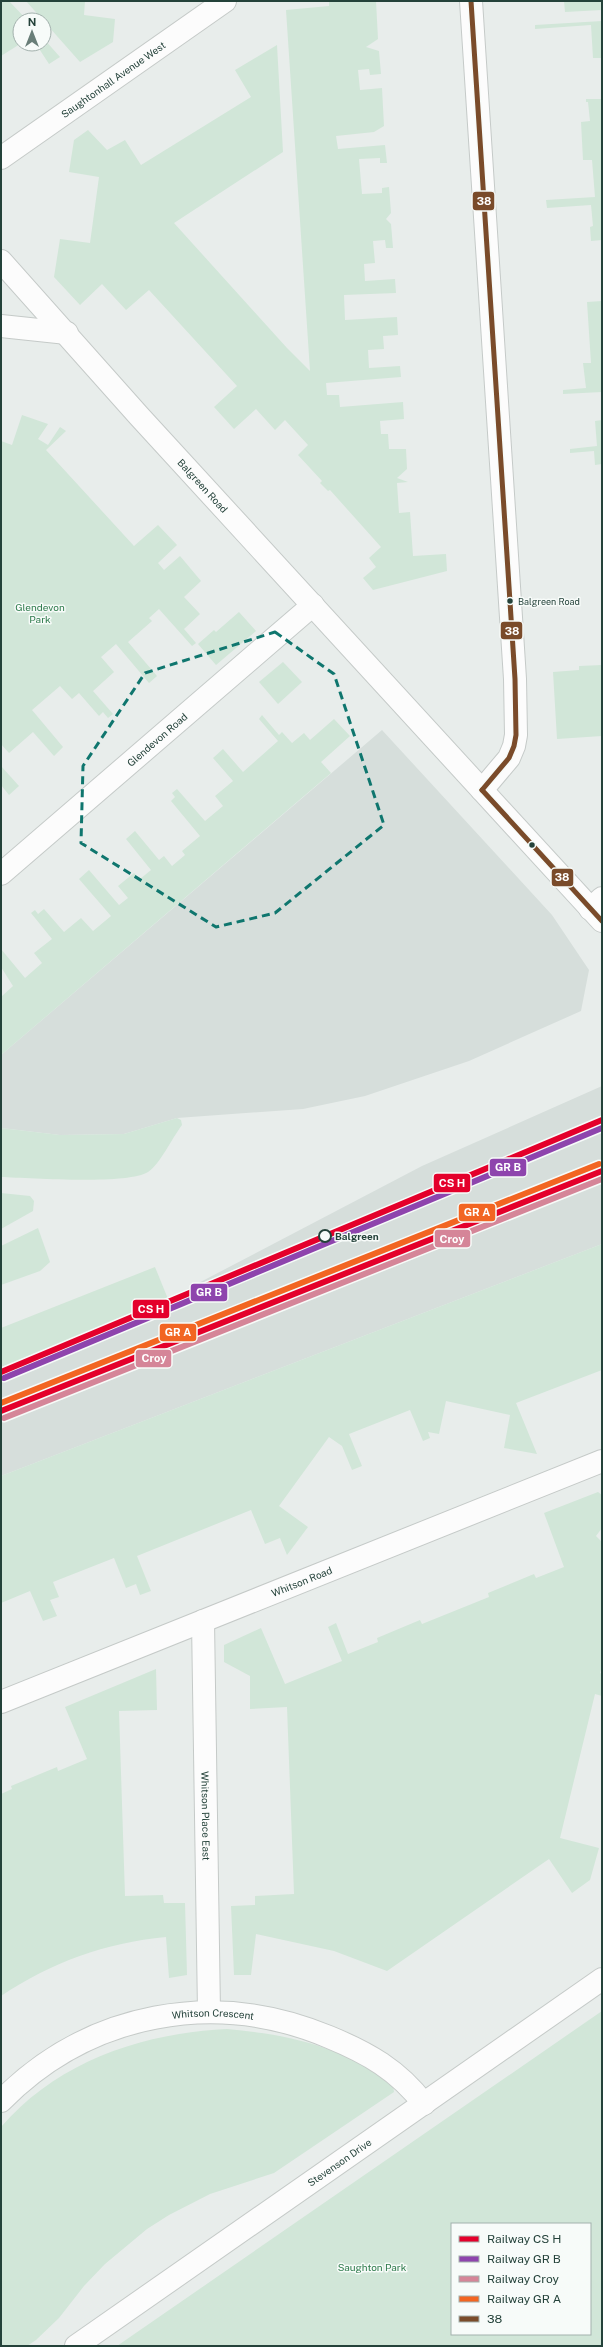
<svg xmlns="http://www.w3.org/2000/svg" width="603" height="2347" viewBox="0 0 603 2347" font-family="'Public Sans',sans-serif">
<rect width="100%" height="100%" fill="#e8edeb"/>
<g fill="#d6dedb">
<path d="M382,730L552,915L589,970L581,1011L469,1061L365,1096L303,1109L177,1118L124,1134L60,1135L1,1128V1055Z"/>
<path d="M602,1086V1244L1,1476V1369L168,1299L422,1166Z"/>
</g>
<g fill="#d1e6d8" fill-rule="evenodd">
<path d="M1,1H9L27,20H20V44L1,56Z"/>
<path d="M26,1H85L84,15L115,19L113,42L80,62Z"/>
<path d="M329,1H376L378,39L366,47L379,51L381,74L370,75L369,69L358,70L360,90L382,88L384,126L374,132L336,136L338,149L385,145L387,163H380V158L359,159L362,194L382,193V188L389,187L391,213L386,219L391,224L393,248H386L385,240L373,241L375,263L364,264L365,281L395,279L396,293L344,295L345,320L397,317L398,335L383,336L384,349L368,350L369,368L400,366L401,377L326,383L327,395H339L340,407L403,402L404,419L380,421L381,434H388L389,449H406L407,469L397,478L408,482L397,483L399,513L410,512L413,556L446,554L447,571L373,590L363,578L376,567L369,558L381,547L330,490L328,491L320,483L322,481L298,455L308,445L285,420L275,430L256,409L234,429L214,407L237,386L149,290L126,310L102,284L80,305L54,277L60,239L90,243L99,177L69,172L74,140L88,130L107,150L125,140L141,165L251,97L235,70L277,45L283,152L174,223L287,348L310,371L286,10L329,6Z"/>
<path d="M564,1H602V10L565,12Z"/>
<path d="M602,21V58H593L591,25L535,29V25Z"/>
<path d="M44,39L60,57L49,64L36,44H44Z"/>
<path d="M586,99H602V240L591,241L590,227L593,226L591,205L547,208L546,200L595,197L592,160H583L581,122L590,121L588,102H586Z"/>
<path d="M602,301V392L563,394V390L586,388L583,363H591L587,302Z"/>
<path d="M22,415L48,424L38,439L48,445L60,427L66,431L46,450L134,546L158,525L177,545L158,563L164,570L180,556L201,581L184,597L200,614L184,629L196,643L192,646L159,609L149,618L152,621L128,642L157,676L149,683L116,644L101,657L114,672L93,691L113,714L108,718L103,712L99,716L79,693L72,699L60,686L32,710L63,747L54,756L33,732L9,753L1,744V441L12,445Z"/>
<path d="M602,420V464L595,465L594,451L570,453V449L597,446L595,421Z"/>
<path d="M239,612L256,631L216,665L198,644L214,630L216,632Z"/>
<path d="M283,662L302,682L278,704L259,682Z"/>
<path d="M602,665V736L557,739L553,672L579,670V666Z"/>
<path d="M262,715L279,735L282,732L292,743L304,733L310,740L334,719L350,736L321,762L331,773L1,1055V997L13,986L1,967V949L25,978L42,963L34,953L52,939L31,913L35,910L38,914L44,909L64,932L81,918L93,931L111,916L79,879L89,870L119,905L128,898L118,886L134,873L140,879L151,870L126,839L135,831L159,860L164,856L172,866L185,855L182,851L200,836L171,801L175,797L172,793L177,789L205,821L223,806L215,796L233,781L213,758L223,749L243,772L278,741L259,719Z"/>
<path d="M1,766L19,786L9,795L1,785Z"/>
<path d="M177,1118L181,1120L182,1125C172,1138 161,1163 148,1172C128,1185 29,1178 1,1177V1128L60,1135L124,1134Z"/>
<path d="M1,1193L30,1196L34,1201L33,1211L1,1229Z"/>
<path d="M38,1228L50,1262L40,1271L1,1285V1246Z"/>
<path d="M602,1244V1370L516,1403L537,1454L504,1448L510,1415L446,1401L439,1434L428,1432L430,1438L423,1441L410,1410L349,1434L362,1466L352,1470L342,1446L329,1437L279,1506L308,1527L287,1555L280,1538L265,1544L251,1510L137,1556L151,1591L140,1595L136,1584L126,1588L114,1558L53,1582L59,1597L50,1600L57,1616L43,1621L30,1591L1,1603V1476Z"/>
<path d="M155,1267L168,1299L1,1369V1328Z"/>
<path d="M598,1492L602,1495V1528L596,1536L602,1542V1666L600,1673L602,1674V1696L595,1694L560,1838L599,1848L590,1880L572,1893L549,1859L387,1971L334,1951L256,1934L251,1975H234L231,1906L255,1905V1896L294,1894L287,1707L250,1709V1676L224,1662V1645L261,1628L285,1684L342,1661L328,1627L336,1623L348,1654L378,1642L377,1638L420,1620L422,1624L489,1597L488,1593L534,1574L536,1578L564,1567L544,1513Z"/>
<path d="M156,1669L157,1710L119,1711L125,1896L163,1895L164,1903H185L187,1975L169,1978L166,1937C105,1943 52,1962 1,1996V1794L12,1789L11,1786L57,1767L58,1771L87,1759L65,1707Z"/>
<path d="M602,2011V2346H117ZM452,2224H590V2334H452Z"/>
<path d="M227,2029C290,2035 343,2046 393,2086L394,2092L274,2173L210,2194L169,2215L147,2229L105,2264L84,2286L59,2318L36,2340L27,2346H1V2127C58,2061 143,2033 227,2029Z"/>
</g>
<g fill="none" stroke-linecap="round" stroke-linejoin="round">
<g stroke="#c5cac8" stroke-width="24">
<g id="minor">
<path id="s1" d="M1,158L225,1"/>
<path d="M1,326L67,333"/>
<path id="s2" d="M1,874L313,605"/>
<path d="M590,909L602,898"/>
<path id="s3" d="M203,1621L209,2012"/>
<path id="s4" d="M1,1702L602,1461"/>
<path id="s5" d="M1,2101C89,2012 215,1989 329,2037C368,2053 398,2070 424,2104"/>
</g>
</g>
<g stroke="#c5cac8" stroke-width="24">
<g id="tertiary">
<path d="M471,1L515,679L516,735L514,746L509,758L482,790"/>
<path id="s6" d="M1,261L139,416L602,921"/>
<path id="s7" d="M76,2346L602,1979"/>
</g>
</g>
<use href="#minor" stroke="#fcfcfc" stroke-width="22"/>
<use href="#tertiary" stroke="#fcfcfc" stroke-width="22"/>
<g stroke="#f7fbf9" stroke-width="8">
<g id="bus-1">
<path d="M471,1L515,679L516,735L514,746L509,758L482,790"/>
<path d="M482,790L602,921"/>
</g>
</g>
<use href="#bus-1" stroke="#7a4b2a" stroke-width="5"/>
<g stroke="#f7fbf9" stroke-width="9">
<g id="rail-1">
<path d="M1,1372L602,1120"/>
<path d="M1,1411L602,1171"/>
</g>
</g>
<g stroke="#f7fbf9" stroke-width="9">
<path id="rail-2" d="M4,1378L602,1128"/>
</g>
<g stroke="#f7fbf9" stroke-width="9">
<path id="rail-3" d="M4,1418L602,1179"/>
</g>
<g stroke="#f7fbf9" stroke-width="9">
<path id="rail-4" d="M1,1403L599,1164"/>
</g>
<use href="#rail-1" stroke="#e4002b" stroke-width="6"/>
<use href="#rail-2" stroke="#8e44ad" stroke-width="6"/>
<use href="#rail-3" stroke="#d58598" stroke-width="6"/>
<use href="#rail-4" stroke="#f26522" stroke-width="6"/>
</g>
<path fill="none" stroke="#0f766e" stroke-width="3" stroke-dasharray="8 5" stroke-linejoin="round" d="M275,632L334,674L384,825L275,913L216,927L81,843L83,766L145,673Z"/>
<g fill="#24423a" stroke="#f7fbf9" stroke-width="1.5">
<circle cx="510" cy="601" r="3.5"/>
<circle cx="532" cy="845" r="3.5"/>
</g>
<circle fill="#f7fbf9" stroke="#24423a" stroke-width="2" cx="325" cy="1236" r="6"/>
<g text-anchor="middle" stroke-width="3" stroke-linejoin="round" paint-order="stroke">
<g font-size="9" fill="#24423a" stroke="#f7fbf9" text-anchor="start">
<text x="518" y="605">Balgreen Road</text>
</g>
<g font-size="10" fill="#24423a" stroke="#f7fbf9">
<text dy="4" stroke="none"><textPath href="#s1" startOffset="137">Saughtonhall Avenue West</textPath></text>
<text dy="4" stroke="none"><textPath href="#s6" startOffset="302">Balgreen Road</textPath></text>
<text dy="4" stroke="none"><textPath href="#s2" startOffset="206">Glendevon Road</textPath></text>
<text dy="4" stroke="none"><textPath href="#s4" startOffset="324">Whitson Road</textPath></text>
<text dy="4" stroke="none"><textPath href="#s3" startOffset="195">Whitson Place East</textPath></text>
<text dy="4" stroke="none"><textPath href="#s5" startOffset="236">Whitson Crescent</textPath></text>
<text dy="4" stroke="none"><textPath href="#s7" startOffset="321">Stevenson Drive</textPath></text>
</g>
<g font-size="10" fill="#2d7a4b" stroke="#f7fbf9">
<text x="40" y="611">Glendevon<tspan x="40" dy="12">Park</tspan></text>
<text x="372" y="2271">Saughton Park</text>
</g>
<g font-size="10" font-weight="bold" fill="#24423a" stroke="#f7fbf9" text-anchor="start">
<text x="335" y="1240">Balgreen</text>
</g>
</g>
<g stroke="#f7fbf9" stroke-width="1.5">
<rect x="472" y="191" width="23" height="20" rx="4" fill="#7a4b2a"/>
<rect x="500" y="621" width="23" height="19" rx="4" fill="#7a4b2a"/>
<rect x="551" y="868" width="23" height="19" rx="4" fill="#7a4b2a"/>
<rect x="489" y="1158" width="38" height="19" rx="4" fill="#8e44ad"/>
<rect x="433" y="1173" width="38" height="20" rx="4" fill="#e4002b"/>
<rect x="458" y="1203" width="38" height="19" rx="4" fill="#f26522"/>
<rect x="434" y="1229" width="37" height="19" rx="4" fill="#d58598"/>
<rect x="190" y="1283" width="38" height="19" rx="4" fill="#8e44ad"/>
<rect x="132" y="1299" width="38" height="20" rx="4" fill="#e4002b"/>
<rect x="159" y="1323" width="38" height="19" rx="4" fill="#f26522"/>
<rect x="135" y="1349" width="37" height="19" rx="4" fill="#d58598"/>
</g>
<g font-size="11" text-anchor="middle" font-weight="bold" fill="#fff">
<text x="484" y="205">38</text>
<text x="512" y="635">38</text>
<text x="562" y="881">38</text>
<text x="508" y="1171">GR B</text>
<text x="452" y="1187">CS H</text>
<text x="477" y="1216">GR A</text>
<text x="452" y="1243">Croy</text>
<text x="209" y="1296">GR B</text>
<text x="151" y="1313">CS H</text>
<text x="178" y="1336">GR A</text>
<text x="154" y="1362">Croy</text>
</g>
<rect width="603" height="2347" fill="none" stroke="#24423a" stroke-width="4"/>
<rect x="451" y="2223" width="140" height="112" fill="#f7fbf9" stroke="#a3b1ad"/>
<rect x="459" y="2236" width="20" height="6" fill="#e4002b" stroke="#a3b1ad"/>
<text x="487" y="2243" font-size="12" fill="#24423a">Railway CS H</text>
<rect x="459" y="2256" width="20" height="6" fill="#8e44ad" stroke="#a3b1ad"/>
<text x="487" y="2263" font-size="12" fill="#24423a">Railway GR B</text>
<rect x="459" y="2276" width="20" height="6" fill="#d58598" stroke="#a3b1ad"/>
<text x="487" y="2283" font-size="12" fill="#24423a">Railway Croy</text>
<rect x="459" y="2296" width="20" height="6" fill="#f26522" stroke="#a3b1ad"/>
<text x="487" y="2303" font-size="12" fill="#24423a">Railway GR A</text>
<rect x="459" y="2316" width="20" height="6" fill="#7a4b2a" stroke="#a3b1ad"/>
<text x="487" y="2323" font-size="12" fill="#24423a">38</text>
<g transform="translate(32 32)"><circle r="19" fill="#f7fbf9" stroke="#a3b1ad"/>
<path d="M0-3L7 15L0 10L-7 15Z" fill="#697e78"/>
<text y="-6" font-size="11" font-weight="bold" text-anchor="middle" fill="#24423a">N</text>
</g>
</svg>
